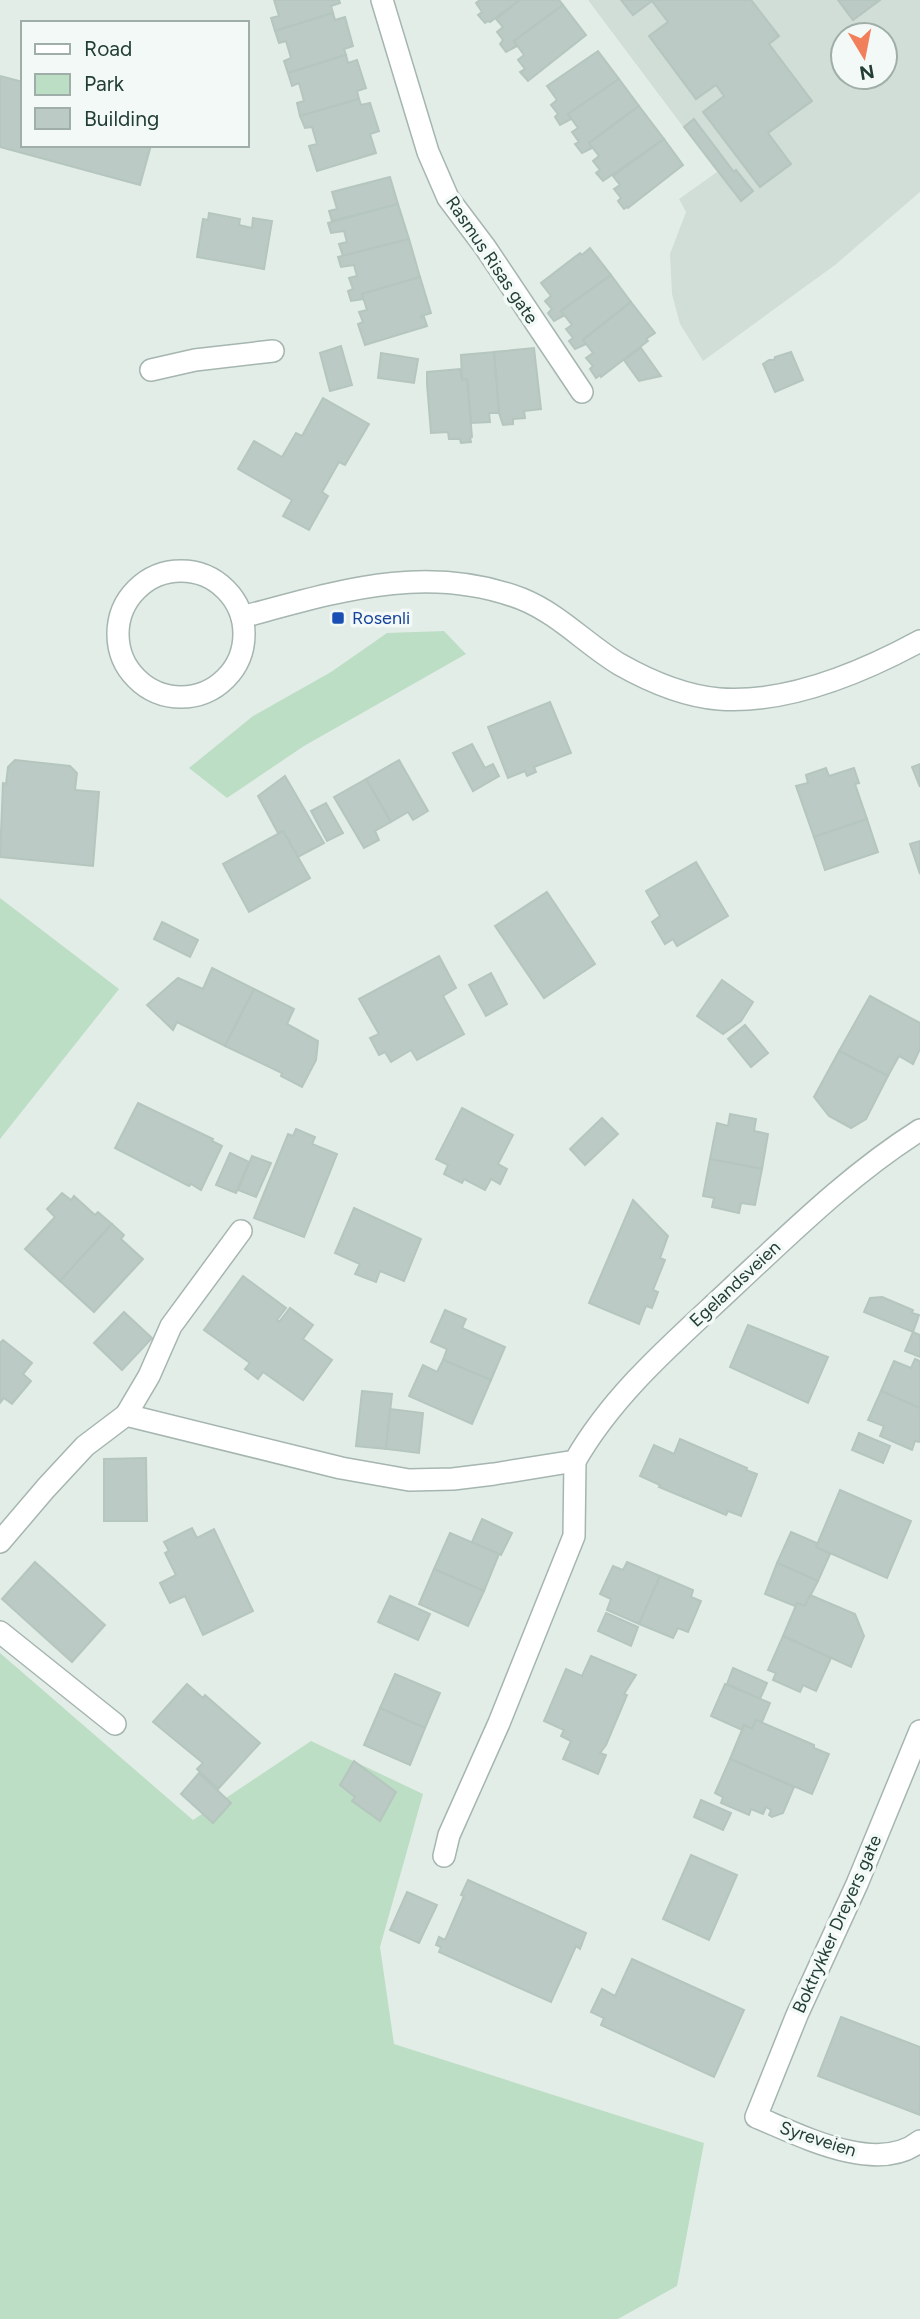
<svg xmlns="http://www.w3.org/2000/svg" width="920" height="2319" viewBox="0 0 920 2319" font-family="Figtree,sans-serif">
<rect width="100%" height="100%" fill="#e3ede8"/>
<path fill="#d1ddd7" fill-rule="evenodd" d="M588,0H920V192L835,265L703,361L680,324L672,294L670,254L686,212L679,199L717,172ZM843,35H885V77H843Z"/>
<g fill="#bcdec4">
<path d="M444,631L466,654L304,746L227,798L189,768L253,716L331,672L387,633Z"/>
<path d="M0,898L119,989L0,1139Z"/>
<path d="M0,1653L193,1820L311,1741L423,1794L380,1947L394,2044L704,2143L677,2286L618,2319H0Z"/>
</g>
<g fill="#bbcac4" stroke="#b5c6bf" stroke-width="2">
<path d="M274,0H339L340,3L331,6L333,13L275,31L271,18L279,16Z"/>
<path d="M480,0H520L490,22L488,21L485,23L478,15L482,12L476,3Z"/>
<path d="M520,0H559L563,5L514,41L517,46L506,52L500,44L503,40L497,32L503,27L496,19Z"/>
<path d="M621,0H751L779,36L769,44L812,101L768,133L791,164L760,187L703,112L724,96L716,85L696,99L649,36L668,22L652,1L633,15Z"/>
<path d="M838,0H880L853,20Z"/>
<path d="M563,5L586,35L528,81L520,72L525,69L518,60L524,55L514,41Z"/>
<path d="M333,13L335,20L345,17L353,46L344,49L346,55L288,73L284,61L291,58L286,41L279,43L275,31Z"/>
<path d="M598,51L619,79L568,114L571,119L560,125L555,117L558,114L551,105L557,100L547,86Z"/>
<path d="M346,55L348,63L357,60L366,88L357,91L359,99L300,116L297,103L304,101L299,83L292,86L288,73Z"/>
<path d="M0,76L23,82V145H151L140,185L0,147Z"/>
<path d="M619,79L639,106L589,143L592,148L582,153L575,144L579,142L572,132L578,128L568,114Z"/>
<path d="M359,99L361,105L370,103L379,131L370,134L376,153L317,171L309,146L317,144L312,127L305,128L300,116Z"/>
<path d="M639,106L664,139L603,181L596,173L600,170L593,161L599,156L589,143Z"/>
<path d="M694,119L734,172L736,170L753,191L741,201L684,127Z"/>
<path d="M664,139L683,165L628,208L627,207L624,209L618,201L621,198L614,189L620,185L613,176Z"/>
<path d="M390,177L398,204L332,221L329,211L337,209L332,192Z"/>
<path d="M398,204L409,239L343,256L339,244L347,242L344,231L331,233L328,223Z"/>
<path d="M209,213L240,219L239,225L252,228L253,218L272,221L264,269L197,257L203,219L208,220Z"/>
<path d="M409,239L420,277L362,294L364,299L351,301L348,291L353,289L349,278L357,276L354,265L341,267L338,257Z"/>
<path d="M590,248L611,275L561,311L565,315L554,321L548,313L552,309L545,301L551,296L541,283L580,253L582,255Z"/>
<path d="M611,275L631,302L583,340L586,344L575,349L569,341L573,338L566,329L572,325L561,311Z"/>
<path d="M420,277L431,313L421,316V318L424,317L427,326L365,345L358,324L363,322L359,312L367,310L362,294Z"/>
<path d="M631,302L655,333L646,339L648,341L601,377L600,375L596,378L590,369L593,366L586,358L593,353L583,340Z"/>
<path d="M341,346L352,385L330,391L320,353Z"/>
<path d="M534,348L541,409L524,411L525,418L513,419V424L503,425L499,413L494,352Z"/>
<path d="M641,348L661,376L639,381L624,360Z"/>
<path d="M494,352L499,413H489L490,422L471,423L467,379L462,380L461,355Z"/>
<path d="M791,352L803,380L775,392L763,364L769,360H774L775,357Z"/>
<path d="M381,353L418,359L414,383L378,378Z"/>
<path d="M460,369L462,380L467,379L472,437L470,438L471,442L461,443L460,439H449L448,432L431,433L427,384V372Z"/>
<path d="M323,398L369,424L345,465L339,462L322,492L328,496L309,530L283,516L292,500L238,469L254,441L282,457L296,433L302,436Z"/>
<path d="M550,702L571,753L534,767L536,772L527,776L525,771L508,778L488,727Z"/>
<path d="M472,744L485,768L493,764L499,776L473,791L453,753Z"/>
<path d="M15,760L70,766L77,773L75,790L99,792L93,866L0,857L3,783L6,784L8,767Z"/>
<path d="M399,760L428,811L413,820L408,812L391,822L366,779Z"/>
<path d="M920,764V787L912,767Z"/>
<path d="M826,768L829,776L854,768L859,783L855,784L867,819L814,837L796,786L808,783L806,775Z"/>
<path d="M285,776L324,843L298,857L283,831L278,833L258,796Z"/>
<path d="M366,779L391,822L375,831L379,840L364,848L334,797Z"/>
<path d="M326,803L343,833L327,841L311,811Z"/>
<path d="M867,819L878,852L825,870L814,837Z"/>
<path d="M283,831L310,878L249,912L223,864Z"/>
<path d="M920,841V874L910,844Z"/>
<path d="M696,862L728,916L677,946L673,939L665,944L652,922L660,916L646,891Z"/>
<path d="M547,892L595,964L544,998L495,926Z"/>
<path d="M162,922L198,940L190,957L154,939Z"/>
<path d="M439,956L456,988L443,996L464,1034L417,1060L411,1050L391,1062L385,1052L379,1055L370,1038L379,1034L359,999Z"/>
<path d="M212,968L254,989L225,1046L177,1022L173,1030L147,1005L178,978L203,989Z"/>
<path d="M491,973L507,1004L486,1016L469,985Z"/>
<path d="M722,980L753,1002L741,1021L723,1034L697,1016Z"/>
<path d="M254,989L294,1009L287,1024L318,1041L316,1060L302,1087L281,1076L282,1073L225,1046Z"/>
<path d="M870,996L920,1023V1049L913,1064L899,1056L888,1076L839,1051Z"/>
<path d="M745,1025L768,1053L751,1067L728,1039Z"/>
<path d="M839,1051L888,1076L866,1119L851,1128L829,1116L814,1097Z"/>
<path d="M138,1103L213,1139L212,1141L222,1146L201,1190L191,1184L189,1186L115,1148Z"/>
<path d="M462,1108L513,1135L498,1164L507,1169L500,1184L491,1179L485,1190L464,1179L462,1183L444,1174L448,1165L436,1159Z"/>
<path d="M730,1114L756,1119L754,1131L768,1134L762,1169L710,1159L717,1123L728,1126Z"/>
<path d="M602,1118L618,1134L585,1165L570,1149Z"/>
<path d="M296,1129L315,1137L312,1144L337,1154L304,1237L254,1218L288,1134L293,1136Z"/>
<path d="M230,1153L249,1162L236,1193L216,1185Z"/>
<path d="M252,1156L271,1163L256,1197L238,1190Z"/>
<path d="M710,1159L762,1169L755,1205L741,1203L739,1213L712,1207L714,1198L703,1196Z"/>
<path d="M62,1193L71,1200L74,1196L95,1215L98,1212L112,1224L60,1281L25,1249L55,1217L47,1209Z"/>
<path d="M633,1200L668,1236L660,1258L665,1260L653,1290L658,1292L652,1308L646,1306L639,1324L589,1303Z"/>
<path d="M354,1208L421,1239L404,1281L380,1271L376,1282L355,1274L360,1264L335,1253Z"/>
<path d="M112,1224L124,1235L121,1239L143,1259L94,1312L60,1281Z"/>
<path d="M243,1276L286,1308L277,1320L279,1322L290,1308L313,1325L303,1339L332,1360L303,1400L263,1372L258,1379L245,1369L250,1363L204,1330Z"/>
<path d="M882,1297L913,1310L912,1313L919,1315L913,1332L864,1312L870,1298Z"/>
<path d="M445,1310L466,1319L462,1328L505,1347L491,1380L443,1360L447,1349L431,1342Z"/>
<path d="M124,1312L152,1338L122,1370L94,1343Z"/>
<path d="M748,1325L828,1357L808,1403L730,1367Z"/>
<path d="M913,1332L920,1335V1357L905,1351Z"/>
<path d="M3,1340L32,1363L23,1374L31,1381L12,1404L4,1398L0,1403V1343Z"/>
<path d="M915,1359L920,1361V1408L881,1391L894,1361L911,1368Z"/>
<path d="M443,1360L491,1380L472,1424L409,1396L423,1365L437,1372Z"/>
<path d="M362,1391L392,1394L386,1449L356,1446Z"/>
<path d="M881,1391L920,1408V1442L915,1441L912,1450L880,1436L884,1426L868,1420Z"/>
<path d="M390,1409L423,1413L419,1453L386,1449Z"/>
<path d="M859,1433L890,1446L883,1463L852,1450Z"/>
<path d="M680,1439L747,1468L746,1470L757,1474L741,1516L728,1511L726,1515L659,1487L660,1485L640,1476L654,1445L674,1454Z"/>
<path d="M146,1458L147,1521H104V1459Z"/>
<path d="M840,1490L911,1521L887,1578L816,1547Z"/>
<path d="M482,1519L512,1533L501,1555L472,1542Z"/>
<path d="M192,1528L197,1538L214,1529L253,1611L203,1635L185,1596L170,1603L160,1583L176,1575L165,1553L169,1551L164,1542Z"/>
<path d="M791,1532L817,1543L816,1547L830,1554L818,1581L777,1563Z"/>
<path d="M450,1533L499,1554L484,1591L434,1569Z"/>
<path d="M35,1562L105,1625L72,1662L2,1599Z"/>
<path d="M627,1562L660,1576L639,1624L607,1610L611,1599L600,1594L613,1566L623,1570Z"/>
<path d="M777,1563L818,1581L805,1606L797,1603L795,1606L765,1594Z"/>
<path d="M434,1569L484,1591L468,1626L419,1604Z"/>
<path d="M660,1576L693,1590L691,1597L701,1601L688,1632L678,1628L673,1638L639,1624Z"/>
<path d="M810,1595L855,1614L864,1636L851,1667L783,1636L797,1603L805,1606Z"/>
<path d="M390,1596L430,1614L418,1640L378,1622Z"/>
<path d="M606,1613L638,1627L631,1646L598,1631Z"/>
<path d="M783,1636L831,1658L816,1691L803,1685L800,1692L773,1680L776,1673L768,1670Z"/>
<path d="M591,1656L636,1675L624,1694L627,1695L606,1745L600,1753L606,1755L598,1774L563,1759L571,1741L561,1736L564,1730L544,1721L566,1669L582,1676Z"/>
<path d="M733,1668L767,1683L760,1699L727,1684Z"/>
<path d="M395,1674L440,1693L425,1728L380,1708Z"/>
<path d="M187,1684L203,1698L205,1695L260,1743L218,1789L197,1769L203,1763L153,1722Z"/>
<path d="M725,1684L770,1703L762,1722L756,1720L752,1729L744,1725L742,1730L711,1716Z"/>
<path d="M380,1708L425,1728L410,1765L364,1745Z"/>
<path d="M756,1720L814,1745V1748L829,1754L812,1794L730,1759L744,1725L752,1729Z"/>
<path d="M730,1759L794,1787L783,1813L772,1817L769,1815L771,1810L766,1807L763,1814L751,1809L749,1815L721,1803L723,1797L715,1793Z"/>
<path d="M354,1761L396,1792L380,1821L352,1801L355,1797L340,1785Z"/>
<path d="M199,1773L231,1803L213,1823L181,1794Z"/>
<path d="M701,1800L731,1813L723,1830L694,1817Z"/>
<path d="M691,1855L737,1875L709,1940L663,1919Z"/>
<path d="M468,1880L586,1933L580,1949L576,1946L551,2002L439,1952L441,1947L436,1945L439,1937L445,1940L464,1896L461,1895Z"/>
<path d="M407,1892L437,1905L419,1943L390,1930Z"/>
<path d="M632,1959L744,2010L714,2077L601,2025L604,2018L591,2012L602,1989L615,1996Z"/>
<path d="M841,2017L920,2047V2115L818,2076Z"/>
</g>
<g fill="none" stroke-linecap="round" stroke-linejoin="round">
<g stroke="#a5b5af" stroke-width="24">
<g id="minor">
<path d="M382,0L428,152L448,198L485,247L582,392"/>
<path d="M151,370L195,360L273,351"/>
<circle cx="181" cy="634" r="63"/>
<path d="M242,617C336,592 426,562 522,599C559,614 586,644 619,664C649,681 683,696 719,699C787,704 861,673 920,641"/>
<path d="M126,1415L149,1376L171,1326L241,1231"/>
<path d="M0,1542L46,1488L85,1446L126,1415L341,1468L409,1480L453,1479L494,1474L575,1461C615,1391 678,1339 736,1284C795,1229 852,1173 920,1130"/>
<path d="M0,1632L115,1724"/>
<path d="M920,1731L857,1884L797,2015L756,2117C800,2135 877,2176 920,2141"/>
<path d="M444,1856L449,1835L499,1723L574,1536L575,1461"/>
</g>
</g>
<use href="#minor" stroke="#fff" stroke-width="21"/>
</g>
<rect fill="#1a4fb4" stroke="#f3f9f6" stroke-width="2.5" x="331" y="611" width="14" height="14" rx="3.5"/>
<g text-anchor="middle" stroke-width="7" stroke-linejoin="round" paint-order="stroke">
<g font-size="18" fill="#223e36" stroke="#f3f9f6">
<text transform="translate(492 260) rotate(56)" y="6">Rasmus Risas gate</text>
<text transform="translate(735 1284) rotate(-43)" y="6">Egelandsveien</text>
<text transform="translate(837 1924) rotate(-66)" y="6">Boktrykker Dreyers gate</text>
<text transform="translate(818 2139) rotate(18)" y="6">Syreveien</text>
</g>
<g font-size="18" fill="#164399" stroke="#f3f9f6" text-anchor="start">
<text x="352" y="624">Rosenli</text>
</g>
</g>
<rect x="21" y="21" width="228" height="126" fill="#f3f9f6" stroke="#9faea9" stroke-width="2"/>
<rect x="35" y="44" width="35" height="10" fill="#ffffff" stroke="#9faea9" stroke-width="2"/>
<text x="84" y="56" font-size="21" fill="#223e36">Road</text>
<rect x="35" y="74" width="35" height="21" fill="#bcdec4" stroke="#9faea9" stroke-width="2"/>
<text x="84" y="91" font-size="21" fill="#223e36">Park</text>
<rect x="35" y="108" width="35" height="21" fill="#bbcac4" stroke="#9faea9" stroke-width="2"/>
<text x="84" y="126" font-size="21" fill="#223e36">Building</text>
<g transform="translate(864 56) rotate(170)"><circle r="33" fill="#f3f9f6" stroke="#9faea9" stroke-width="2"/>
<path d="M0-5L12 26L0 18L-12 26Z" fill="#f27f5b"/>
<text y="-10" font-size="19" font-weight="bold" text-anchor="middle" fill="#223e36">N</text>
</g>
</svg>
